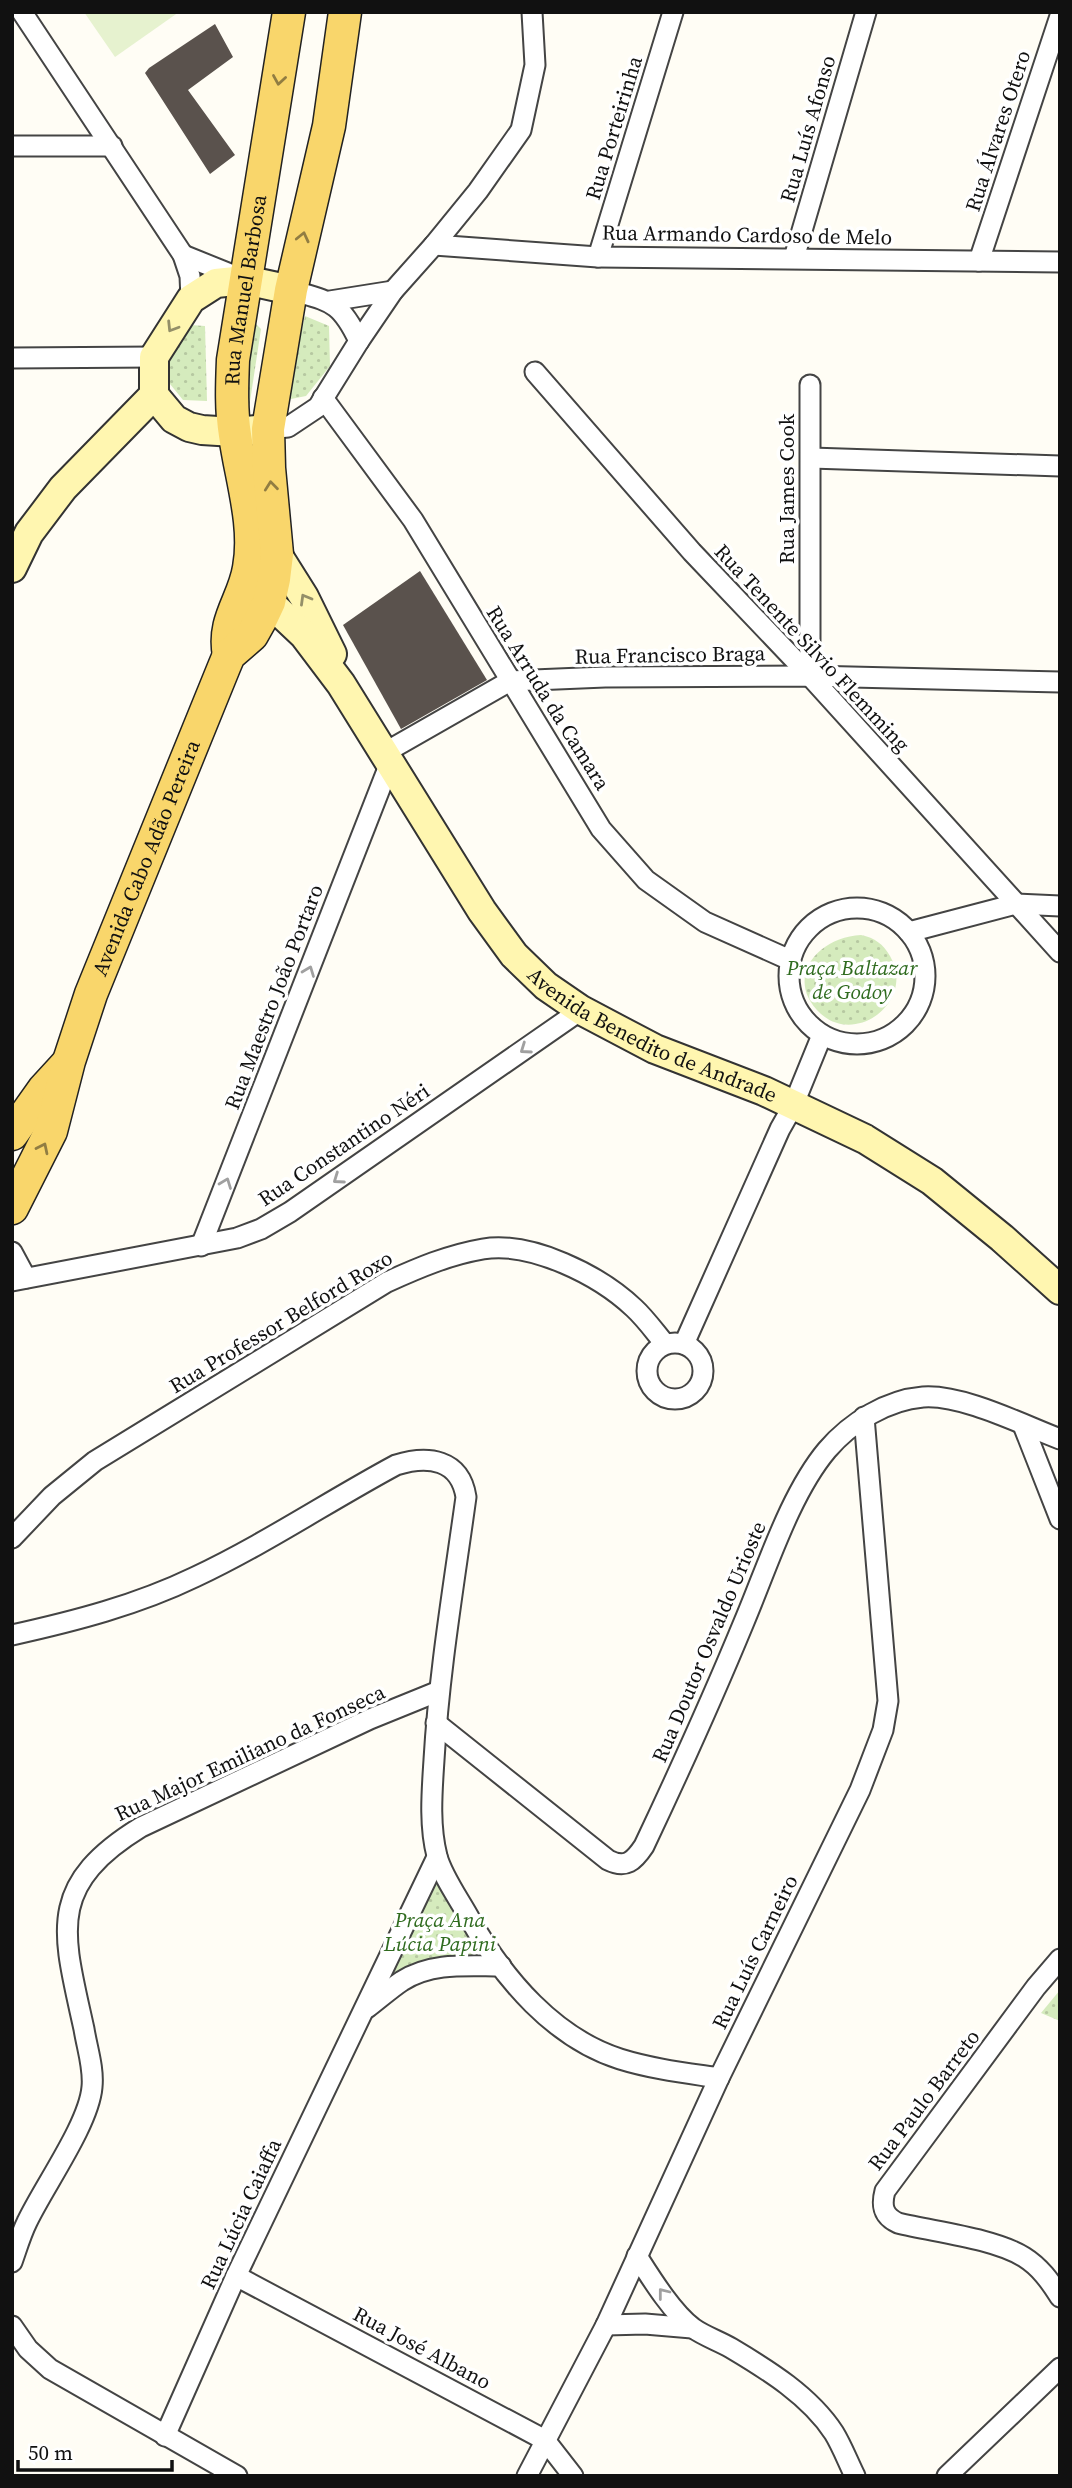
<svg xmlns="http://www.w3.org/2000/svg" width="1072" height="2488" viewBox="0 0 1072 2488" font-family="'Source Serif 4',serif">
<defs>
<pattern id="green-dots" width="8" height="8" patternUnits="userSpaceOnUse" patternTransform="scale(1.75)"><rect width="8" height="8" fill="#d5ebbd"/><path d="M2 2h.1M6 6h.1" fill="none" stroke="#b6c8a1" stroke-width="1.8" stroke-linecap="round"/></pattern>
</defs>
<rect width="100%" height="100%" fill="#fffdf5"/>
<g fill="url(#green-dots)">
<path d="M305,316L329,326L330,366L306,396L286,400Z"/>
<path d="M251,319L261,329L249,408L240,412Z"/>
<path d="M190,325L205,326L207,401L183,400L170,384L165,361Z"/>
<path d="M861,935C875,938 883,944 890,956C916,1000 857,1046 821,1014C783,979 817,937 861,935Z"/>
<path d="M438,1877L450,1896L481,1957L442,1958L424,1963L384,1988Z"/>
<path d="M1060,1990V2021L1041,2013Z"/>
</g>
<path fill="#e6f2cf" d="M84,12H179L115,57Z"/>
<g fill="#5a524d">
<path d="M215,24L233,57L188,90L235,155L210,174L145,73L149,68Z"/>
<path d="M420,571L487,680L401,729L343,625Z"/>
</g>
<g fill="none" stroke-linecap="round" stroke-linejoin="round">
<g stroke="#444" stroke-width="23">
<g id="street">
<path d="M22,12L183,255L190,276L191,299"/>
<path d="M12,146H112"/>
<path d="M434,245L598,257L1060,262"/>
<path d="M183,255L240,278"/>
<path d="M598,257L673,12"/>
<path d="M794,258L866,12"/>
<path d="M979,261L1060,16"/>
<path d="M291,290C331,302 340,301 359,341"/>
<path d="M330,301L393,291"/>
<path d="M12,358L154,357"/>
<path d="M535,372L692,552L810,676L1060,952"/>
<path d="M810,385V676"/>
<path d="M323,398L413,520L601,829L646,880L705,922L790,960"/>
<path d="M268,429L288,427L318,407L359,341L393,291L434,245L478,191L521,130L535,65L532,12"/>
<path d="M811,458L1060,466"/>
<path d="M384,753L510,681L605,677L810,676L1060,682"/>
<circle cx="857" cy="976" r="68"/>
<path d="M909,932L1016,904L1060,906"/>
<path d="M201,1246L390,763"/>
<path d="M12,1252L26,1278"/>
<path d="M12,1281L237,1238L261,1229L290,1212L581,1010"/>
<circle cx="675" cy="1371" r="28"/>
<path d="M684,1344L780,1129L793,1106L822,1035"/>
<path d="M1023,1425L1060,1519"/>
<path d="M12,1538L52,1496L95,1461L387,1282C418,1268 448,1255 483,1249C531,1241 599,1275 634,1308C645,1318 655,1332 665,1344"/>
<path d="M12,1635C75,1621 137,1605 195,1577C265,1544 329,1501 396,1465C428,1455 460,1459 466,1497C454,1584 439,1672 434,1760C432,1791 429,1825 437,1856C442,1876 461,1902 471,1921C504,1979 554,2038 620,2059C652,2069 686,2073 719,2078"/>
<path d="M436,1723L608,1860C626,1869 634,1861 644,1846C679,1772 713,1697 744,1622C767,1568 790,1494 827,1450C851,1422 887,1400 923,1397C962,1394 1023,1425 1060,1439"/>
<path d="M1060,1959L1036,1987L885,2191C881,2206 883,2216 898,2223C934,2232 993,2238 1024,2257C1040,2267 1050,2281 1060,2297"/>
<path d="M367,2008C379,1999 390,1989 402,1981C432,1962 467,1966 501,1966"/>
<path d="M637,2256C651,2278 672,2312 693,2328C704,2336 719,2341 731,2348C768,2370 810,2396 834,2433C842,2446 848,2462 855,2476"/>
<path d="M12,2262C17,2248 21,2234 27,2222C44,2186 89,2124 92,2087C94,2068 87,2048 84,2029C63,1933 45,1886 141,1827L370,1719L439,1691"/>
<path d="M236,2276L545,2440L573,2476"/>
<path d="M606,2325L645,2324L692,2328"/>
<path d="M12,2326L28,2349L50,2369L237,2476"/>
<path d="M165,2436L236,2276L437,1857"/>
<path d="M527,2476L606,2325L719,2078L860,1790L883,1730L888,1701L864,1417"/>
<path d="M947,2476L1060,2368"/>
</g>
</g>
<g stroke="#333" stroke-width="32">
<g id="secondary">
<path d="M268,429L234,432L202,430L189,427L174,419L154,395V357L191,299L216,283L245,280L291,290"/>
<path d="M277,554L304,597L332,654"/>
<path d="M12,568L29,533L63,488L154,395"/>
<path id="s1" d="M269,602L304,635L341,684L482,911L514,955L546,986L581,1010L655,1049L764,1091L865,1139L932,1181L1002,1238L1060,1290"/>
</g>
</g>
<g stroke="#222" stroke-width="35">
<g id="primary">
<path id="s2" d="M229,655C222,620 244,600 249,568C257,525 241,478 235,435C231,410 232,385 233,360L289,12"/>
<path d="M12,1134L44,1089L66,1065"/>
<path id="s3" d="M12,1208L51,1131L69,1061L91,994L224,667L229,655L252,635L261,619L269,602L274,579L277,554L269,468L268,429L291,290L329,126L345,12"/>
</g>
</g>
<use href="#street" stroke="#fff" stroke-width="19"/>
<use href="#secondary" stroke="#fff6b0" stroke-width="28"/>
<use href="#primary" stroke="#f9d66b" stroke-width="32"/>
</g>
<defs><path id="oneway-chevron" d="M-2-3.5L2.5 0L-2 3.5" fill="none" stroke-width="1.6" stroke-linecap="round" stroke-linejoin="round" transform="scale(1.75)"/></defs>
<g stroke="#917d42">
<use href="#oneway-chevron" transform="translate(279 80) rotate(99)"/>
<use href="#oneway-chevron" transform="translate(303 237) rotate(-77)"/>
<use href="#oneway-chevron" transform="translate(271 486) rotate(-96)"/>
<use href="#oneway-chevron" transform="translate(43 1148) rotate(-64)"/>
</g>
<g stroke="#948f68">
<use href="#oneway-chevron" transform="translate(172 327) rotate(122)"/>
<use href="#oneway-chevron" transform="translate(305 599) rotate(-120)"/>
</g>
<g stroke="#a0a0a0">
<use href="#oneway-chevron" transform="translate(309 971) rotate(-69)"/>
<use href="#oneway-chevron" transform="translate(525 1049) rotate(145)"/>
<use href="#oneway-chevron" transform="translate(338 1179) rotate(145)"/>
<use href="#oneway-chevron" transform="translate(226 1183) rotate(-69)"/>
<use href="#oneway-chevron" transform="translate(663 2293) rotate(-128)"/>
</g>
<g text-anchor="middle" stroke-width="7" stroke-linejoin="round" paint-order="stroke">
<g font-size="21" fill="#111" stroke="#fff">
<text transform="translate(614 128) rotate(-73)" y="7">Rua Porteirinha</text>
<text transform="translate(808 129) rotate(-74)" y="7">Rua Luís Afonso</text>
<text transform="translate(998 131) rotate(-72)" y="7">Rua Álvares Otero</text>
<text transform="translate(747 235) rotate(1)" y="7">Rua Armando Cardoso de Melo</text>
<text dy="7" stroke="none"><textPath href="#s2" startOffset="371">Rua Manuel Barbosa</textPath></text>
<text transform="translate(787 489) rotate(-90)" y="7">Rua James Cook</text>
<text transform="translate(812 648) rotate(47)" y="7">Rua Tenente Silvio Flemming</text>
<text transform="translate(670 655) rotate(-1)" y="7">Rua Francisco Braga</text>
<text transform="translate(548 698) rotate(58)" y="7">Rua Arruda da Camara</text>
<text dy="7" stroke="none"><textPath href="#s3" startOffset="376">Avenida Cabo Adão Pereira</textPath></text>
<text transform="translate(274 997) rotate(-69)" y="7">Rua Maestro João Portaro</text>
<text dy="7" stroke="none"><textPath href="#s1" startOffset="593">Avenida Benedito de Andrade</textPath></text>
<text transform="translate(344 1145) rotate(-34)" y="7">Rua Constantino Néri</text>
<text transform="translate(281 1322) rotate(-31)" y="7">Rua Professor Belford Roxo</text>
<text transform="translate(709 1642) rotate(-67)" y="7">Rua Doutor Osvaldo Urioste</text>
<text transform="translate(250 1753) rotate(-25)" y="7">Rua Major Emiliano da Fonseca</text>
<text transform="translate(755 1952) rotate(-64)" y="7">Rua Luís Carneiro</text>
<text transform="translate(924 2100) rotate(-53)" y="7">Rua Paulo Barreto</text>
<text transform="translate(241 2214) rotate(-65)" y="7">Rua Lúcia Caiaffa</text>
<text transform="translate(422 2348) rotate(28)" y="7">Rua José Albano</text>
</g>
<g font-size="21" font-style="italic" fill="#2f6b1f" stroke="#fff">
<text x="852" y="975">Praça Baltazar<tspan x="852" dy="24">de Godoy</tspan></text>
<text x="440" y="1927">Praça Ana<tspan x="440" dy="24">Lúcia Papini</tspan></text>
</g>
</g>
<rect width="1072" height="2488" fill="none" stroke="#111111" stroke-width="28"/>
<path d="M18 2460v10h154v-10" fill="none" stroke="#111111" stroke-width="3.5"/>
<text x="28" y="2460" font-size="21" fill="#111111" stroke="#ffffff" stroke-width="5" paint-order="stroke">50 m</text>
</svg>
